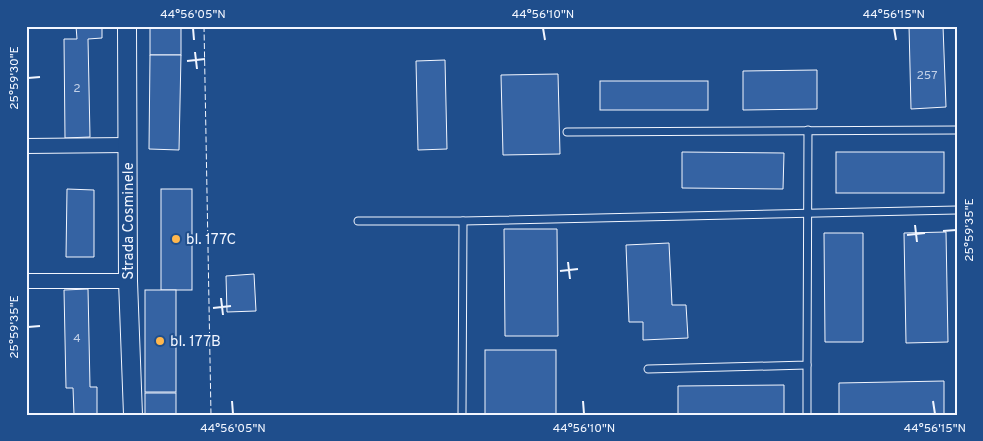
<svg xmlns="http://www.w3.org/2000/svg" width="983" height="441" viewBox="0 0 983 441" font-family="Overpass,sans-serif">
<rect width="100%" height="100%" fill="#1f4e8c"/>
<g fill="#3563a3" stroke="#f2f6ff">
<path d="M76,26H102V38L88,39L90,137L65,138L64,39H77Z"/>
<rect x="150" y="26" width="31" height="29"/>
<path d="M735,26H843V28Z"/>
<path d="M909,26H943L946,107L911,109Z"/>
<path d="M150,55H181L179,150L149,149Z"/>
<path d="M445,60L447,149L418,150L416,61Z"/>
<path d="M817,70V109L743,110V71Z"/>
<path d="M558,74L560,154L503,155L501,75Z"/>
<rect x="600" y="81" width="108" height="29"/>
<path d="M682,152L784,153L783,189L682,188Z"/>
<rect x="836" y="152" width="108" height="41"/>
<path d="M67,189L94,190V257H66Z"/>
<rect x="161" y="189" width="31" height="101"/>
<path d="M504,229H557L558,336H505Z"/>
<path d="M946,232L948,342L906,343L904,233Z"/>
<path d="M824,233H863V342H825Z"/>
<path d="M669,243L672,305H686L688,338L643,340V322H629L626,245Z"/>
<path d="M254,274L256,311L227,312L226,276Z"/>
<path d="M88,289L90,387H97V415H74L73,388H66L64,290Z"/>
<rect x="145" y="290" width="31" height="102"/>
<rect x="485" y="350" width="71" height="65"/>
<path d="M944,381V415H839V383Z"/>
<path d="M784,385V415H678V386Z"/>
<rect x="145" y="393" width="31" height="22"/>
</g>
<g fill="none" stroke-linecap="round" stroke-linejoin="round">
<g stroke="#f2f6ff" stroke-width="9">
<g id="service">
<path d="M567,132L957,130"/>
<path d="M358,221H463L957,210"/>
<path d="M807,365V415"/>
<path d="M648,369L807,365L808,130"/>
<path d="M462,415L463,221"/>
</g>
</g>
<g stroke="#f2f6ff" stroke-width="16">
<g id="minor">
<path d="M26,146L127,145"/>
<path d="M26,281H128"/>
</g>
</g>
<g stroke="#f2f6ff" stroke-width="20">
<path id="tertiary" d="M127,26L128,281L133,415"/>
</g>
<use href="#service" stroke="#1f4e8c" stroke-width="7"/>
<use href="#minor" stroke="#1f4e8c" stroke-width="14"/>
<use href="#tertiary" stroke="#1f4e8c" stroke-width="18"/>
<path stroke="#f2f6ff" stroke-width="1" stroke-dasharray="6 2.5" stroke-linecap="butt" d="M204,26L211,415"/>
</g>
<path fill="none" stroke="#f2f6ff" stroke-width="2" d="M193,28L194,40M543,28L545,40M894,28L896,40M195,52L197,69M187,61L205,59M28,78L40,77M915,225L917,242M943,231L956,230M907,235L925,233M568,262L570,279M560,271L578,269M221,298L223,315M213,308L231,306M28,327L40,326M232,401L233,414M583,401L584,414M933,401L935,414"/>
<g fill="#ffb74d" stroke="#1f4e8c" stroke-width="2">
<circle cx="176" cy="239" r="5"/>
<circle cx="160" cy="341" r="5"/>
</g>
<g text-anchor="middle" stroke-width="4" stroke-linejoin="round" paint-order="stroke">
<g font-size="12" fill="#c3d1e8">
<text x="927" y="79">257</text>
<text x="77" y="92">2</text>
<text x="77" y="342">4</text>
</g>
<g font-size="15" fill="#f2f6ff" stroke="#1f4e8c">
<text transform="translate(128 221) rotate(-90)" y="5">Strada Cosminele</text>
</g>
<g font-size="15" fill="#f2f6ff" stroke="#1f4e8c" text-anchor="start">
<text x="186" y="244">bl. 177C</text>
<text x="170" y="346">bl. 177B</text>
</g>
</g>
<rect width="983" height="441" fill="none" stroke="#1f4e8c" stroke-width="55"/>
<rect x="28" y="28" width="928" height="386" fill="none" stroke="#f2f6ff" stroke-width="2"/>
<g font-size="12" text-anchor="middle" fill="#f2f6ff">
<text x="193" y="18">44°56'05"N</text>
<text x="543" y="18">44°56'10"N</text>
<text x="894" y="18">44°56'15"N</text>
<text transform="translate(14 78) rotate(-90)" y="4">25°59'30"E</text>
<text transform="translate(969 230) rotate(-90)" y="4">25°59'35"E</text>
<text transform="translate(14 327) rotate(-90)" y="4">25°59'35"E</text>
<text x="233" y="432">44°56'05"N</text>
<text x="584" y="432">44°56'10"N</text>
<text x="935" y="432">44°56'15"N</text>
</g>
</svg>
